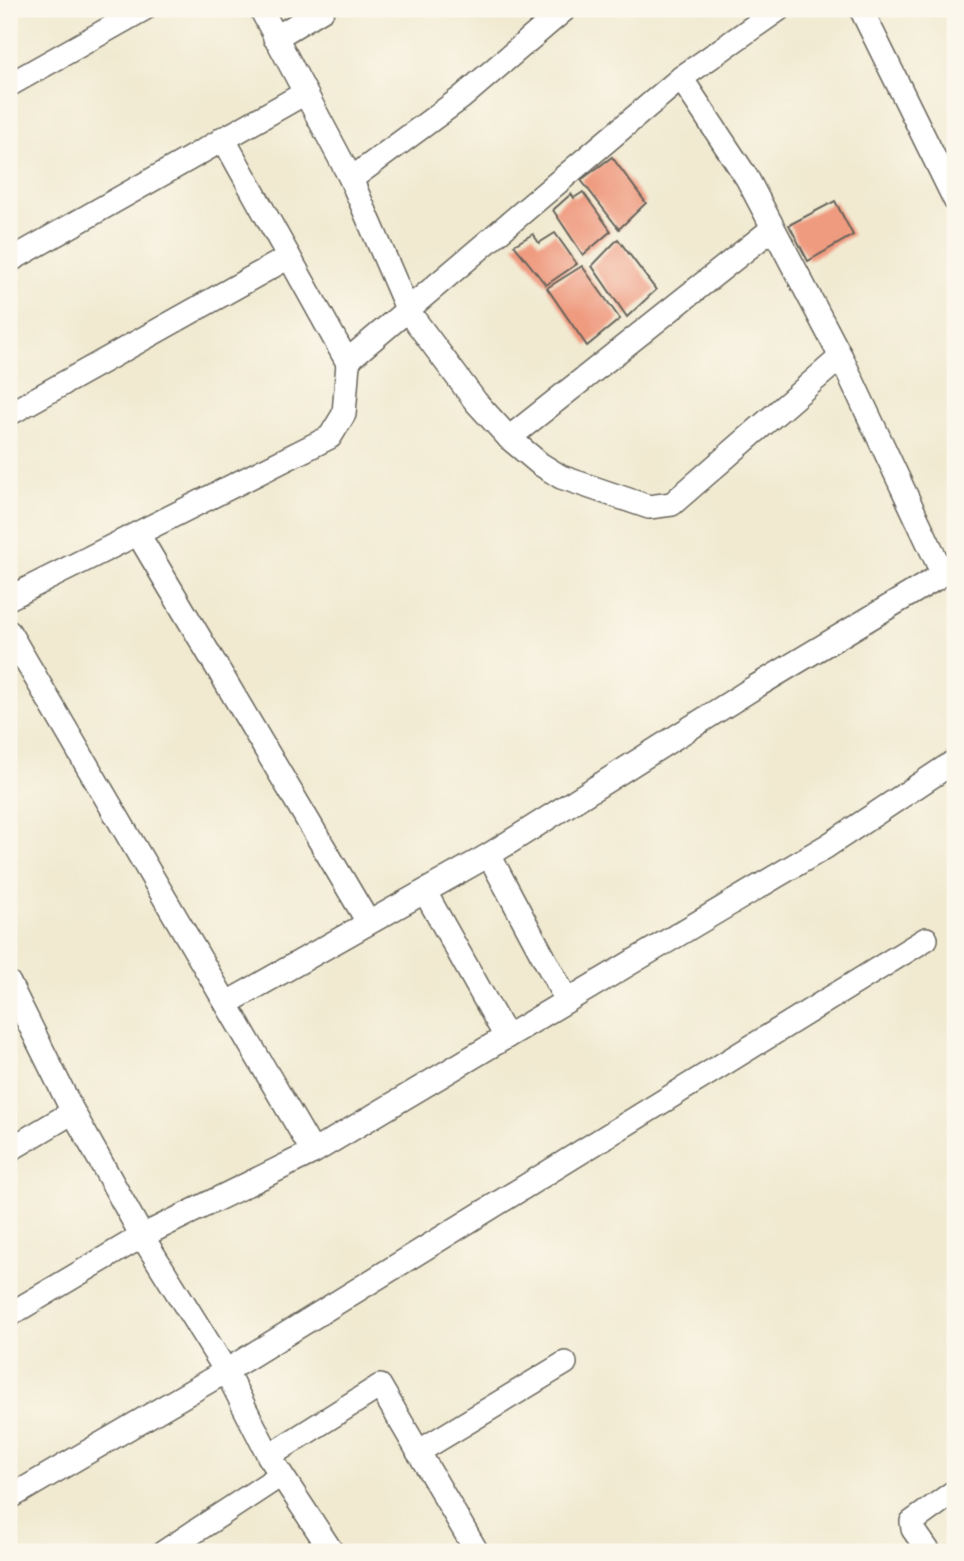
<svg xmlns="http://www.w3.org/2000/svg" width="964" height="1561" viewBox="0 0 964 1561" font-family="'Comic Neue',sans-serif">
<rect width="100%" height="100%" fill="#fbf7ec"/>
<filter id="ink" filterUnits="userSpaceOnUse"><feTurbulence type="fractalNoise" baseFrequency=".0143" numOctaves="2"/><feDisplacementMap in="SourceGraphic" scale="14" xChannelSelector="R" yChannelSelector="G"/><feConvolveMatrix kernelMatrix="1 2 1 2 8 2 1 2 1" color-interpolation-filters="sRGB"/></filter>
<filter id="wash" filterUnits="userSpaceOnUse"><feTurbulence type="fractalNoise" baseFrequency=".00686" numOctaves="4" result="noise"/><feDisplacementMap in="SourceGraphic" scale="28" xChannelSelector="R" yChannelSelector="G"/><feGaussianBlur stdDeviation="1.57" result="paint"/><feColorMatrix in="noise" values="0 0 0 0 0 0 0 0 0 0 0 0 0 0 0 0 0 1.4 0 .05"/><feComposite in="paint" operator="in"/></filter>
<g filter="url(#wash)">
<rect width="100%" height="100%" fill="#f1ead1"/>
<g id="blocks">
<g fill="#ef9b80">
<path d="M612,157L646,203L619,229L581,180Z"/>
<path d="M583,192L611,231L583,255L553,210L571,194L574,198Z"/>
<path d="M835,201L853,235L808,261L789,225Z"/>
<path d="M555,233L577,264L546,285L514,245L533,234L539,243Z"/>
<path d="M618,239L656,290L627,317L592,266Z"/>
<path d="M582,266L620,319L587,346L547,288Z"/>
</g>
</g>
</g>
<g filter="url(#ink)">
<use href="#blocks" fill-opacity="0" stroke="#67645b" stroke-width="2"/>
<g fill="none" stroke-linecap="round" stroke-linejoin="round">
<g stroke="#67645b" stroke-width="26">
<g id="street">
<path d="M261,9L351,179L408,311L476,402L509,438L540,464L561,477L649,507L672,504L841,357"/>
<path d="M861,9L955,200"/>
<path d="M275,38L323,9"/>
<path d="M9,85L144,9"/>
<path d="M223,138L348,363L353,356L681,78L779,9"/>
<path d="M351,179L461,98L565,9"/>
<path d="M9,261L305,93"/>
<path d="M9,414L289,257"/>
<path d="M509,438L772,229"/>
<path d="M138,534L368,922"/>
<path d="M9,598L330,437L344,414L348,363"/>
<path d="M9,632L313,1152"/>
<path d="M489,855L566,999"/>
<path d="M425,892L506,1037"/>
<path d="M9,983L73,1112L142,1236L226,1371L269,1456L332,1552"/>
<path d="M227,1003L489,855L755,687L940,576V568L841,357L747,178L681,78"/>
<path d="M9,1150L73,1112"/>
<path d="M9,1315L142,1236L313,1152L827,846L955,761"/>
<path d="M418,1452L565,1363"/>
<path d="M269,1456L380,1386L477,1552"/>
<path d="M9,1498L226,1371L926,939"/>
<path d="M164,1552L281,1475"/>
<path d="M929,1552L913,1529L912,1522L955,1491"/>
</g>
</g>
<use href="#street" stroke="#fff" stroke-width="23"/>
</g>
</g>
<rect width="964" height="1561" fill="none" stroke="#fbf7ec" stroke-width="35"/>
</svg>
